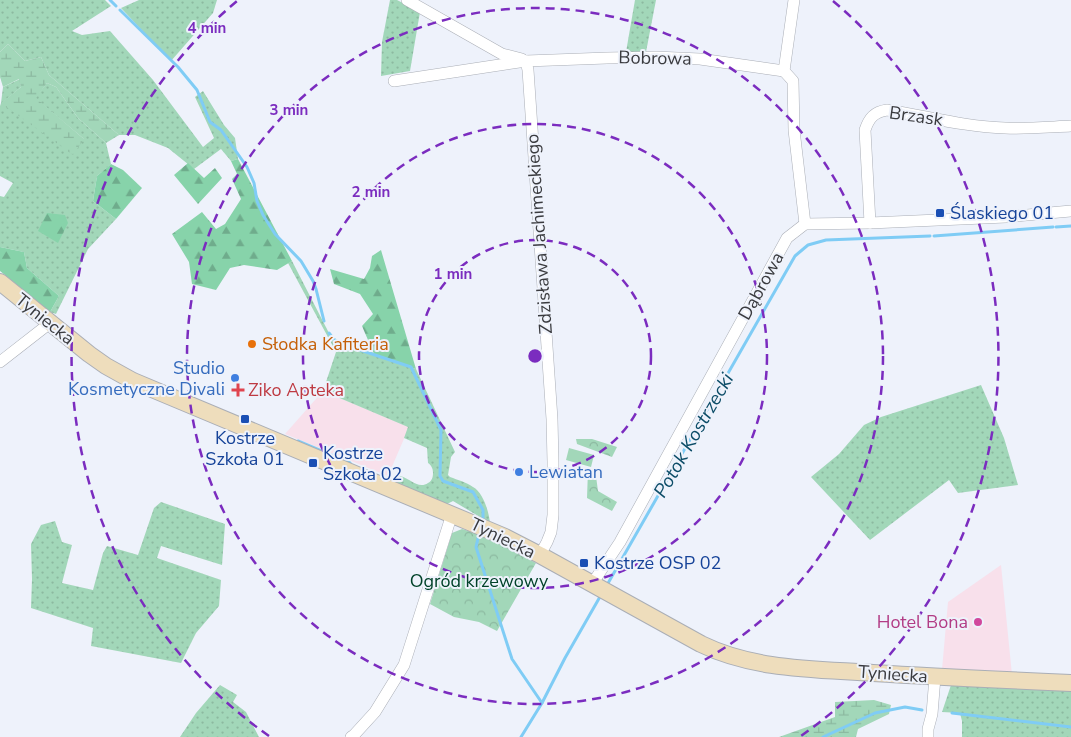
<svg xmlns="http://www.w3.org/2000/svg" width="1071" height="737" viewBox="0 0 1071 737" font-family="'Nunito Sans',sans-serif">
<defs>
<pattern id="grass-dots" width="8" height="8" patternUnits="userSpaceOnUse" patternTransform="scale(1.25)"><rect width="8" height="8" fill="#a2d7b9"/><path d="M2 2h.1M6 6h.1" fill="none" stroke="#8cb9a0" stroke-width="1.8" stroke-linecap="round"/></pattern>
<pattern id="forest-firs" width="22" height="20" patternUnits="userSpaceOnUse" patternTransform="scale(1.25)"><rect width="22" height="20" fill="#87d3aa"/><path d="M5 1l3.5 6h-7zM16 11l3.5 6h-7z" fill="#6fac8c"/></pattern>
<pattern id="wetland-marsh" width="20" height="14" patternUnits="userSpaceOnUse" patternTransform="scale(1.25)"><rect width="20" height="14" fill="#a2d7b9"/><path d="M1 5h8M5 5V1M11 12h8M15 12V8" fill="none" stroke="#8cb9a0"/></pattern>
<pattern id="park-crowns" width="20" height="18" patternUnits="userSpaceOnUse" patternTransform="scale(1.25)"><rect width="20" height="18" fill="#a2d7b9"/><path d="M2 6a3 3 0 1 1 6 0M12 15a3 3 0 1 1 6 0" fill="none" stroke="#8cb9a0"/></pattern>
</defs>
<rect width="100%" height="100%" fill="#eef2fb"/>
<g fill="#f8e0eb">
<path d="M323,391L409,427L388,476L285,434Z"/>
<path d="M1001,565L1012,675L942,670L948,602Z"/>
</g>
<g fill="url(#grass-dots)">
<path d="M0,0H105L111,6L72,31L82,35L110,31L153,80L203,147L214,138L195,97L203,91L224,125L235,138L238,159L231,161L221,149L194,169L168,148L135,135H119L49,75L41,57L25,61L8,44L0,52Z"/>
<path d="M139,0H217L213,13L171,61L121,8Z"/>
<path d="M390,0H397L420,12L410,71L381,76L382,42Z"/>
<path d="M635,0H656L646,52H626Z"/>
<path d="M20,79L21,87L2,103L84,139L35,98L47,83L56,87L78,118L106,143L111,164L97,176L93,201L116,219L88,249L56,314L50,312L59,296L27,268L24,252L0,247V196L4,197L13,183L0,176V106L1,103L3,87Z"/>
<path d="M292,261L331,337L416,369L455,452L451,457L448,475L450,477C458,480 466,482 473,487C483,492 489,512 490,523L453,501L447,504L398,484L396,480L399,476C409,477 418,490 428,483C432,481 433,477 433,473C433,468 431,465 428,463L427,448L404,438L408,427L323,391L336,352L288,263Z"/>
<path d="M981,385L1004,438L1018,485L958,493L949,480L870,540L811,477L839,454L864,425L881,417Z"/>
<path d="M161,502L225,524L222,565L161,546L157,558L221,580L219,606L196,633L181,663L91,646L93,628L31,608L32,579L31,544L41,525L55,521L62,542L72,545L62,583L93,590L103,553L107,546L138,555L154,508Z"/>
<path d="M220,685L237,695L233,702L246,712L259,737H180L196,713Z"/>
<path d="M951,685L1071,691V737H962V721L960,713L942,712Z"/>
</g>
<g fill="url(#forest-firs)">
<path d="M238,159L292,261L277,270L244,265L230,268L216,290L192,284L189,262L172,234L202,212L216,229L225,224L241,199L232,179L237,174L231,161Z"/>
<path d="M188,163L204,178L215,168L222,178L198,204L174,175Z"/>
<path d="M111,164L123,170L142,188L116,219L93,201L97,176Z"/>
<path d="M47,213L65,215L68,223L58,243L38,231Z"/>
<path d="M0,247L24,252L27,268L59,296L50,312L0,271Z"/>
<path d="M381,250L416,369L374,354L362,326L373,314L360,294L334,284L330,269L364,279L370,268L372,256Z"/>
</g>
<g fill="url(#wetland-marsh)">
<path d="M8,44L25,61L41,57L49,75L119,135L106,143L78,118L56,87L47,83L36,98L84,139L73,155L1,103L21,87L19,79L3,87L0,77V52Z"/>
<path d="M874,700L891,705L889,714L858,729L856,737H779L835,717V702Z"/>
</g>
<g fill="url(#park-crowns)">
<path d="M576,439H592L617,447L612,457L577,444Z"/>
<path d="M595,469L598,491L617,502L612,511L587,498L588,470Z"/>
<path d="M462,529L485,536L536,563L497,631L479,622L454,617L430,604L452,533Z"/>
</g>
<path fill="#a2d7b9" d="M569,448L594,455L591,467L566,460Z"/>
<g fill="none" stroke-linecap="round" stroke-linejoin="round">
<g stroke="#7fccf5" stroke-width="3">
<path d="M110,0L116,6"/>
<path d="M120,10L178,67L197,90L210,122L221,130L247,167L254,183L257,201L263,215L275,234L301,261L313,281L316,289L324,321"/>
<path d="M1056,227L1071,226"/>
<path d="M934,236L1053,227"/>
<path d="M329,333L336,342L411,367L441,430L440,476L443,481L473,492L483,510V518"/>
<path d="M298,441L350,463"/>
<path d="M479,534L476,547L512,659L542,703"/>
<path d="M607,585L795,256L808,245L826,240L930,236"/>
<path d="M952,713L1071,727"/>
<path d="M521,737L542,703L565,658L601,595"/>
<path d="M823,737L875,713L905,707L922,710"/>
</g>
<g stroke="#aaaeb6" stroke-width="12">
<g id="street">
<path d="M407,0L502,54L522,59"/>
<path d="M794,0L784,71L793,81L794,130L805,224"/>
<path d="M526,61L528,70L552,419L553,462V515L551,532L547,542L540,555"/>
<path d="M394,81L526,61L607,58L656,57L700,59L784,71"/>
<path d="M870,223L865,130C869,118 874,112 887,110C926,116 965,127 1005,128C1027,129 1049,127 1071,126"/>
<path d="M0,362L50,323"/>
<path d="M592,584L620,542L787,238L805,224L870,223L1006,217L1071,211"/>
<path d="M351,737L354,735L375,712L404,665L452,514"/>
<path d="M928,737V729L932,714L935,677"/>
</g>
</g>
<g stroke="#aaaeb6" stroke-width="18">
<path id="secondary" d="M0,282L89,354L106,366L133,381L505,537L540,555L701,644C754,670 815,669 873,673C939,677 1005,680 1071,683"/>
</g>
<use href="#street" stroke="#fff" stroke-width="11"/>
<use href="#secondary" stroke="#eeddbc" stroke-width="16"/>
</g>
<g fill="none" stroke="#7b2cbf" stroke-width="2.5" stroke-dasharray="9 6">
<circle cx="535" cy="356" r="116"/>
<circle cx="535" cy="356" r="232"/>
<circle cx="535" cy="356" r="348"/>
<path d="M269 736A464 464 0 0 1 237 1M833 1A464 464 0 0 1 801 736"/>
</g>
<g fill="#1a4fb4" stroke="#eef2fb" stroke-width="2">
<rect x="935" y="208" width="10" height="10" rx="2.5"/>
<rect x="240" y="414" width="10" height="10" rx="2.5"/>
<rect x="308" y="458" width="10" height="10" rx="2.5"/>
<rect x="579" y="558" width="10" height="10" rx="2.5"/>
</g>
<circle fill="#e8710a" stroke="#eef2fb" stroke-width="2" cx="252" cy="344" r="5"/>
<g fill="#3f7fe0" stroke="#eef2fb" stroke-width="2">
<circle cx="235" cy="378" r="5"/>
<circle cx="519" cy="472" r="5"/>
</g>
<path fill="#e0444e" stroke="#eef2fb" stroke-width="2" d="M235.5 382.5h5v5h5v5h-5v5h-5v-5h-5v-5h5z"/>
<circle fill="#d1479c" stroke="#eef2fb" stroke-width="2" cx="978" cy="622" r="5"/>
<g text-anchor="middle" stroke-width="4" stroke-linejoin="round" paint-order="stroke">
<g font-size="18" fill="#3a3b3f" stroke="#eef2fb">
<text transform="translate(655 58) rotate(1)" y="6">Bobrowa</text>
<text transform="translate(916 116) rotate(8)" y="6">Brzask</text>
<text transform="translate(539 234) rotate(-94)" y="6">Zdzisława Jachimeckiego</text>
<text transform="translate(761 286) rotate(-61)" y="6">Dąbrowa</text>
<text transform="translate(45 319) rotate(39)" y="6">Tyniecka</text>
<text transform="translate(503 538) rotate(26)" y="6">Tyniecka</text>
<text transform="translate(893 674) rotate(4)" y="6">Tyniecka</text>
</g>
<g font-size="18" fill="#164399" stroke="#eef2fb" text-anchor="start">
<text x="950" y="219">Ślaskiego 01</text>
<text x="245" y="444" text-anchor="middle">Kostrze<tspan x="245" dy="21">Szkoła 01</tspan></text>
<text x="323" y="459">Kostrze<tspan x="323" dy="21">Szkoła 02</tspan></text>
<text x="594" y="569">Kostrze OSP 02</text>
</g>
<g font-size="18" fill="#c56008" stroke="#eef2fb" text-anchor="start">
<text x="262" y="350">Słodka Kafiteria</text>
</g>
<g font-size="18" fill="#366cbe" stroke="#eef2fb" text-anchor="end">
<text x="225" y="374">Studio<tspan x="225" dy="21">Kosmetyczne Divali</tspan></text>
<text x="529" y="478" text-anchor="start">Lewiatan</text>
</g>
<g font-size="18" fill="#be3a42" stroke="#eef2fb" text-anchor="start">
<text x="248" y="396">Ziko Apteka</text>
</g>
<g font-size="18" fill="#014229" stroke="#eef2fb">
<text x="479" y="587">Ogród krzewowy</text>
</g>
<g font-size="18" fill="#b23c85" stroke="#eef2fb" text-anchor="end">
<text x="968" y="628">Hotel Bona</text>
</g>
<g font-size="19" font-style="italic" fill="#0d4d68" stroke="#eef2fb">
<text transform="translate(693 435) rotate(-60)" y="7">Potok Kostrzecki</text>
</g>
</g>
<circle cx="535" cy="356" r="8" fill="#7b2cbf" stroke="#eef2fb" stroke-width="2.5"/>
<g font-size="15" text-anchor="middle" font-weight="bold" fill="#7b2cbf" stroke="#eef2fb" stroke-width="4" stroke-linejoin="round" paint-order="stroke">
<text x="207" y="33">4 min</text>
<text x="289" y="115">3 min</text>
<text x="371" y="197">2 min</text>
<text x="453" y="279">1 min</text>
</g>
</svg>
